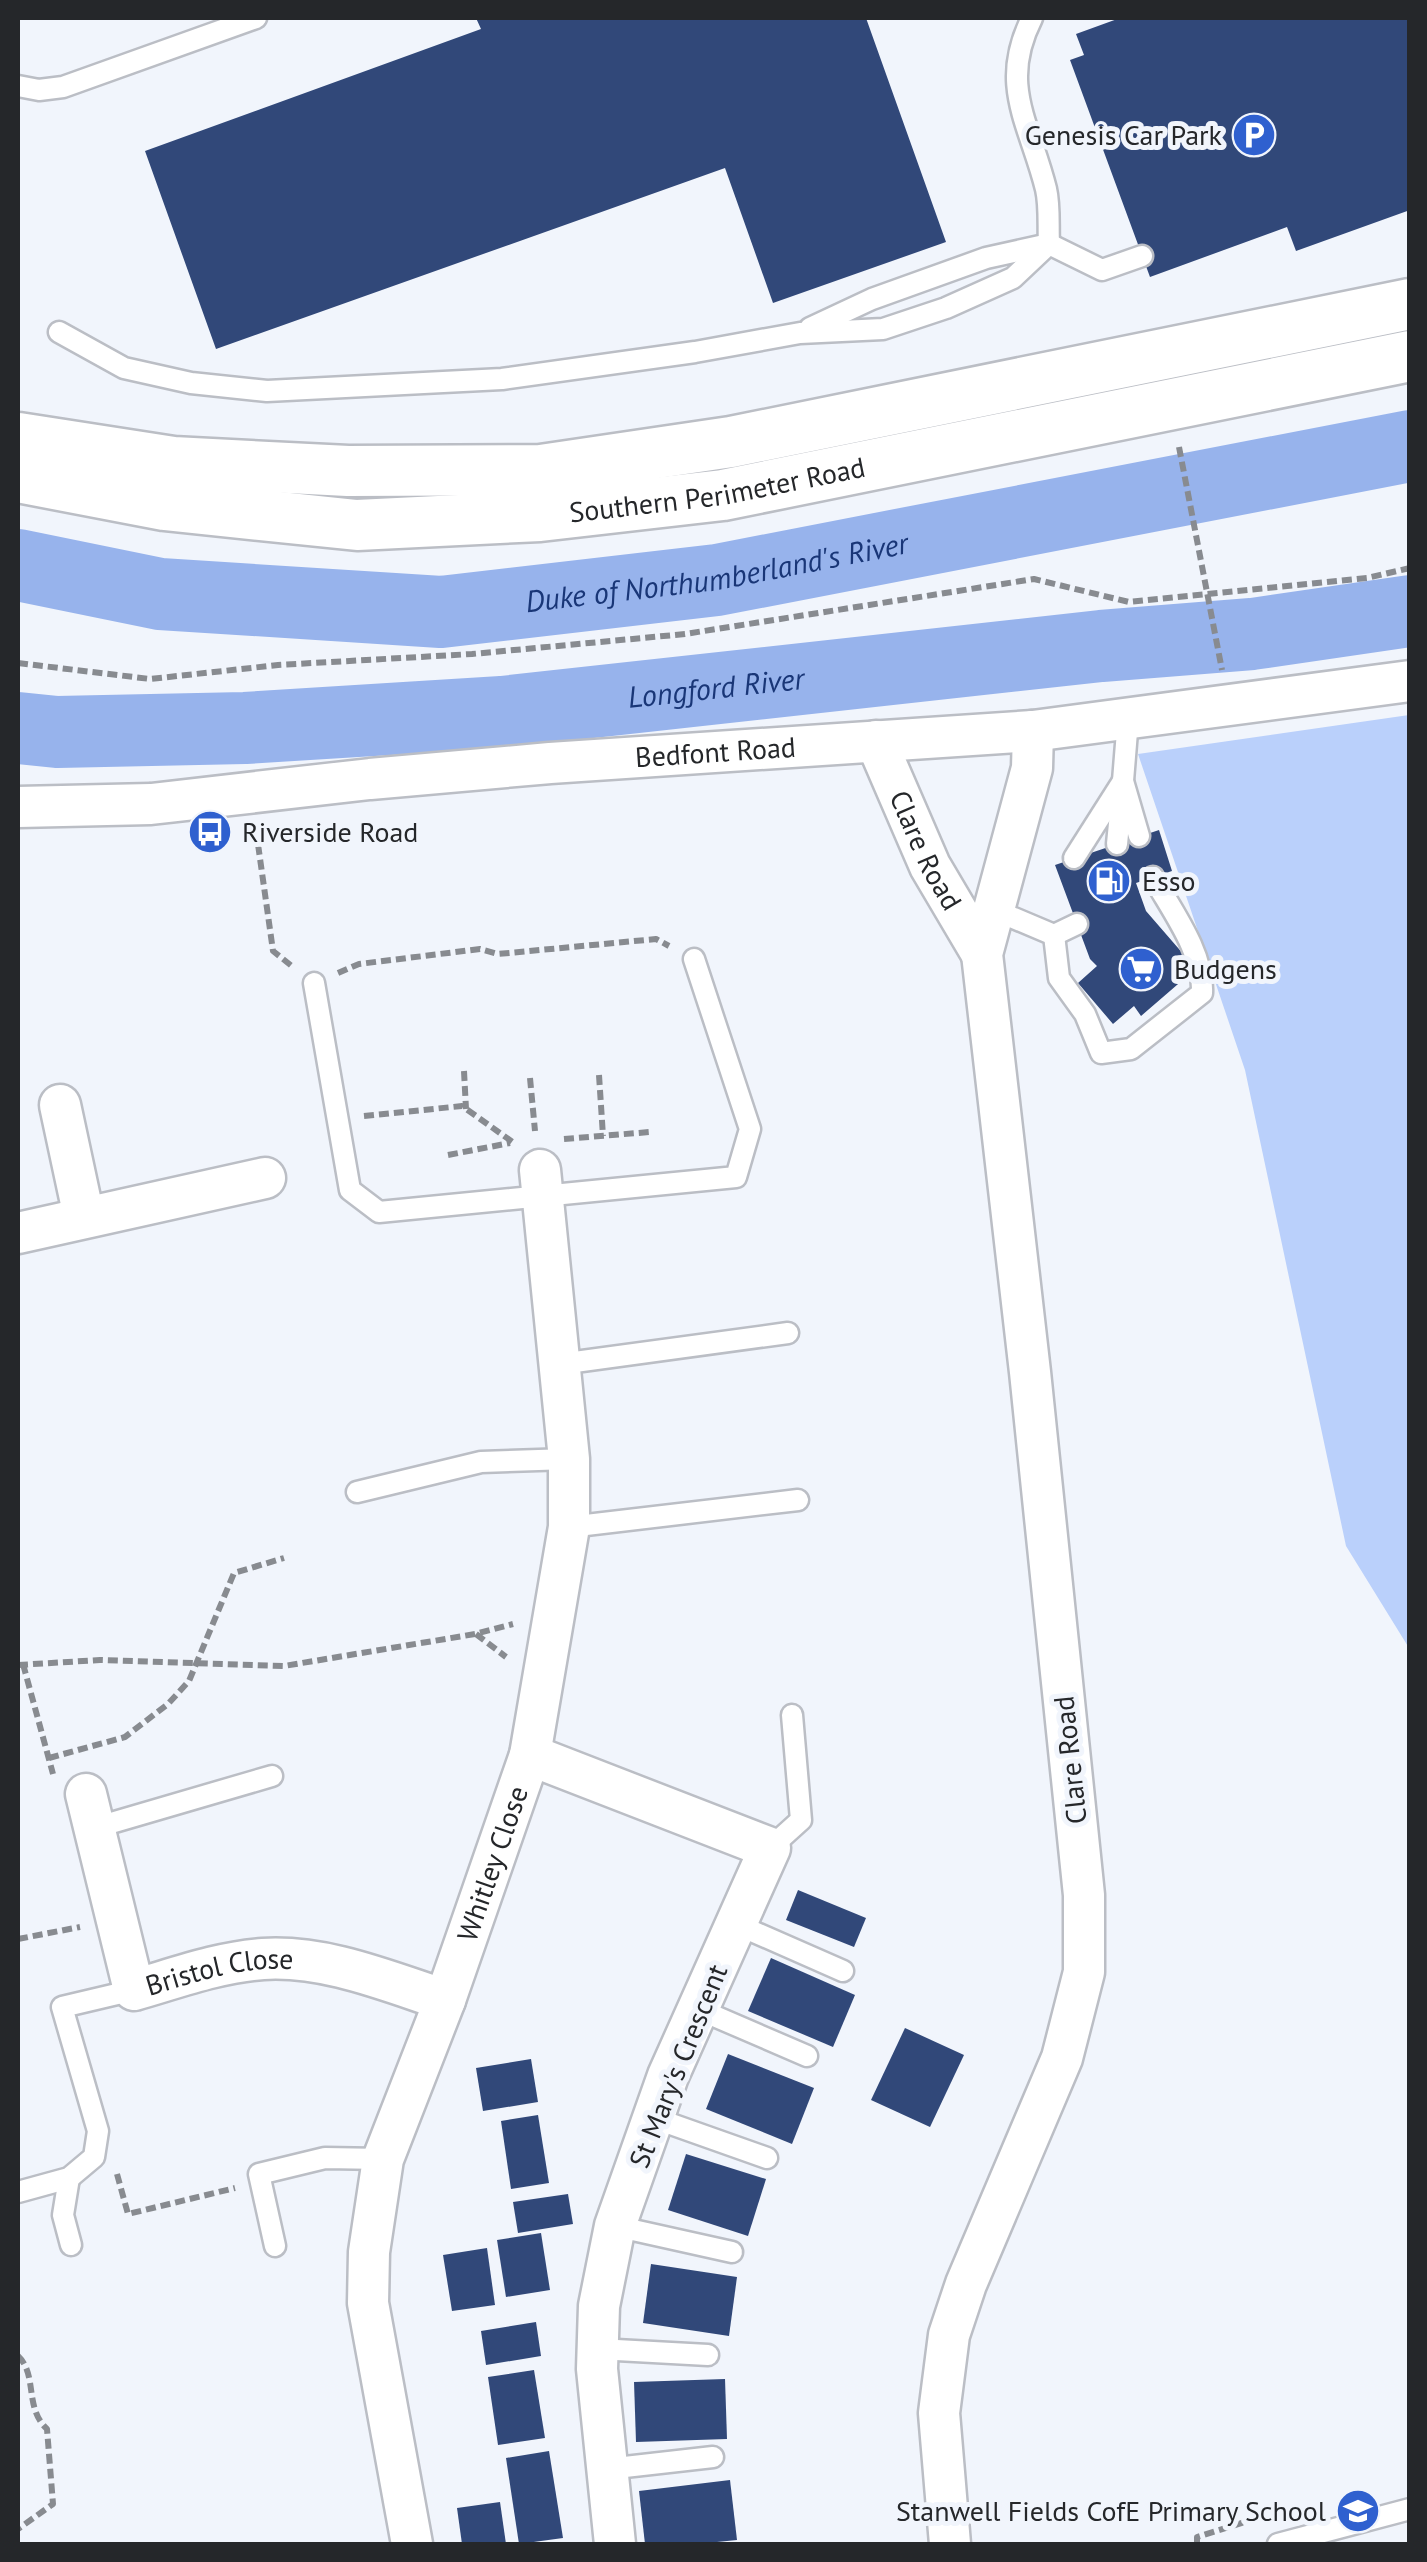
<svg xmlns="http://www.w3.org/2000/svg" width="1427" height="2562" viewBox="0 0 1427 2562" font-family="'PT Sans',sans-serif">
<rect width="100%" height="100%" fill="#f1f5fc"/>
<path fill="#bad0fb" d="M1409,715H1410L1409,1648L1346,1546L1245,1070L1138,754Z"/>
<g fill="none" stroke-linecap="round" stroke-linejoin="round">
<g stroke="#97b3ec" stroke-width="72">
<path id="s1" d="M18,565L160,594L441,612L717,580L1410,446"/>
<path id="s2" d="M18,728L57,732L245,728L502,712L1101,646L1252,634L1410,611"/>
</g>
</g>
<g fill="#314879">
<path d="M476,18H866L946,242L773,303L725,168L216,349L145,151L481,29Z"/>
<path d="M1120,18H1410V210L1296,251L1287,227L1150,277L1070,60L1084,55L1076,34Z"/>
<path d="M1159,830L1172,871L1136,883L1146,911L1185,956L1180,961L1192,972L1141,1016L1134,1006L1113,1024L1078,983L1097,966L1090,959L1055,865Z"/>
<path d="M798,1890L866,1918L854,1947L786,1920Z"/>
<path d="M771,1958L855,1995L833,2047L748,2011Z"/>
<path d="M905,2028L964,2055L930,2127L871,2100Z"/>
<path d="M728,2054L814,2088L792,2144L706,2109Z"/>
<path d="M531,2059L538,2102L483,2111L476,2068Z"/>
<path d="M538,2115L549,2183L511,2189L501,2121Z"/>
<path d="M686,2154L766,2179L748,2236L668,2210Z"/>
<path d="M568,2194L573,2224L518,2233L513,2202Z"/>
<path d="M541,2233L550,2290L506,2297L497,2240Z"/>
<path d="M487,2248L495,2305L452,2311L443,2255Z"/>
<path d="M651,2264L737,2277L729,2336L643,2323Z"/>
<path d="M536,2322L541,2356L486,2365L481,2331Z"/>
<path d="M534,2370L545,2438L498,2445L488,2377Z"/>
<path d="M725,2379L727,2439L636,2442L634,2382Z"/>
<path d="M549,2451L563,2538L519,2544L506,2458Z"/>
<path d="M730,2480L737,2540L697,2544H645L639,2491Z"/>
<path d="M500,2502L506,2544H462L457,2508Z"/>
</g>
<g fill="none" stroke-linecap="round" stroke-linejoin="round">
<g stroke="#bbbec5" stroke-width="25">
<g id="service">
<path d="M1032,18C998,85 1030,124 1046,189C1050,206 1048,226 1049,244"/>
<path d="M18,86L39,90L63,87L256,18"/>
<path d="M810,328L872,299L986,258L1049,244L1102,270L1142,256"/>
<path d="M59,332L124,368L191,383L267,391L502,379L695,352L800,333L883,329L946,308L1013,278L1049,244"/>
<path d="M1128,719L1123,781L1139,836"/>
<path d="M1117,844L1122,793"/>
<path d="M1074,858L1123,781"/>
<path d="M990,908L1054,935L1059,978L1085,1014L1101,1053L1131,1049L1202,993C1204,953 1172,911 1153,877"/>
<path d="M1054,935L1077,924"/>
<path d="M314,983L350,1190L379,1212L736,1177L750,1129L694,959"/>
<path d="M560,1364L788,1333"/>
<path d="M357,1492L481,1462L569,1459"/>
<path d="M569,1527L798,1500"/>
<path d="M94,1828L272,1776"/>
<path d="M770,1848L801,1820L792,1715"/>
<path d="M736,1924L843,1971"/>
<path d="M698,2009L807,2056"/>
<path d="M654,2118L767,2158"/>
<path d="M69,2178L63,2215L71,2245"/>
<path d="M18,2192L69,2178L94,2157L98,2131L62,2007L134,1990"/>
<path d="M615,2226L732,2252"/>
<path d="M275,2246L259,2174L325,2158L383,2159"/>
<path d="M598,2349L708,2355"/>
<path d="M607,2469L713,2457"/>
<path d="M1278,2544L1410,2509"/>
</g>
</g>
<g stroke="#bbbec5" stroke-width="45">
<g id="minor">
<path id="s3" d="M876,741L930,866L982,954"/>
<path id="s4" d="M18,807L151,804L370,779L550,763L1033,731L1410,681"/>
<path d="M60,1105L84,1217"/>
<path d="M18,1233L265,1178"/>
<path d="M530,1755L770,1848L668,2076L615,2226L599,2306L597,2369L615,2544"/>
<path id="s5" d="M86,1794L134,1990C176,1978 219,1962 263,1959C325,1955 387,1981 445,2000"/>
<path id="s6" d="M412,2544L368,2303L369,2252L383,2159L445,2000L530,1755L569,1527V1459L540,1170"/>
<path d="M950,2544L939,2413L949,2335L966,2284L1062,2058L1084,1972V1895L1030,1372L982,954L1032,768L1033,731"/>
</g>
</g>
<g stroke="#bbbec5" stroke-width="55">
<g id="tertiary">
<path d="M18,438L173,462L348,471L541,470L731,442L1410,304"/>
<path id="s7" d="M18,477L164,505L357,525L540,516L723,495L1410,356"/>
</g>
</g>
<g stroke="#888b90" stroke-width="6" stroke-dasharray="10 5" stroke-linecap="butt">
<path d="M1179,447L1222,670"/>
<path d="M18,663L150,679L278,665L472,654L685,634L1034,579L1129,602L1367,578L1410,568"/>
<path d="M256,830L273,951L293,967"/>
<path d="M338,973L359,964L480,949L498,954L656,939L669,946"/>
<path d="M464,1071L466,1109"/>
<path d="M599,1075L603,1136"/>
<path d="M530,1078L535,1131"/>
<path d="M364,1116L462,1106L514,1143"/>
<path d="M564,1139L650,1132"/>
<path d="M448,1155L510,1143"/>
<path d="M476,1634L506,1657"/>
<path d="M23,1664L53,1774"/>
<path d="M18,1665L100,1660L284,1666L475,1634L513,1624"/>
<path d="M49,1758L125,1737L168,1704L189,1681L234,1573L284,1558"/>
<path d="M18,1939L80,1927"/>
<path d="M117,2174L128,2214L235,2188"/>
<path d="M18,2356C38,2375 24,2408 47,2429L53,2504L18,2529"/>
<path d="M1197,2544V2537L1264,2516"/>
</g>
<use href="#service" stroke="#fff" stroke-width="20"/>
<use href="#minor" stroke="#fff" stroke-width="40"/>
<use href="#tertiary" stroke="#fff" stroke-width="50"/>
</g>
<defs>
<g id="parking-disc" transform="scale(2.25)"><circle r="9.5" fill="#2f60cf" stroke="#f1f5fc"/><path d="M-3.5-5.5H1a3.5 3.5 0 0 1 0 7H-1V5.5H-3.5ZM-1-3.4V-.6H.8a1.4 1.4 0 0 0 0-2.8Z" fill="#fff"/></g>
<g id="bus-disc" transform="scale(2.25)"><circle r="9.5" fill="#2f60cf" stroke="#f1f5fc"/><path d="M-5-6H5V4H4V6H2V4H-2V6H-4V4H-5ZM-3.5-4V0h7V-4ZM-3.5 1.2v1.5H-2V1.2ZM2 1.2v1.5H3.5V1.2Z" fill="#fff"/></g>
<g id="fuel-disc" transform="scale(2.25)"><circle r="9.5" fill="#2f60cf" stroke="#f1f5fc"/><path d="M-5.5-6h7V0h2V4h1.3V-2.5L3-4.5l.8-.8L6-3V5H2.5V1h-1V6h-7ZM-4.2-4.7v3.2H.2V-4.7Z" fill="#fff"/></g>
<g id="supermarket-disc" transform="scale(2.25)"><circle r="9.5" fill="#2f60cf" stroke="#f1f5fc"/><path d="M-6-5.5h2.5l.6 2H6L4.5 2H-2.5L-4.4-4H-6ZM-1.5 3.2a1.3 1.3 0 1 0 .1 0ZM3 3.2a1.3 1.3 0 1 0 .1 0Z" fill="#fff"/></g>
<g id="school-disc" transform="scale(2.25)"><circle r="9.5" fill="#2f60cf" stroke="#f1f5fc"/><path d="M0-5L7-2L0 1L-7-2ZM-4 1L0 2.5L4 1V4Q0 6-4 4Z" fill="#fff"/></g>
</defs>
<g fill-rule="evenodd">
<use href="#parking-disc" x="1254" y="135"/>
<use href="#bus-disc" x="210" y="832"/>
<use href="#fuel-disc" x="1109" y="881"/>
<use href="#supermarket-disc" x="1141" y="969"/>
<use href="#school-disc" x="1358" y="2511"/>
</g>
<g text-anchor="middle" stroke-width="10" stroke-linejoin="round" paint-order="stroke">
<g font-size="28" fill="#25272a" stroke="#f1f5fc" text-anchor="start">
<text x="1222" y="145" text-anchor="end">Genesis Car Park</text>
<text x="242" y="842">Riverside Road</text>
<text x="1142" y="891">Esso</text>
<text x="1174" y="979">Budgens</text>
<text x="1326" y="2521" text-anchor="end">Stanwell Fields CofE Primary School</text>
</g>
<g font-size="28" fill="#25272a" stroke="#f1f5fc">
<text dy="10" stroke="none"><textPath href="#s7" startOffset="705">Southern Perimeter Road</textPath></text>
<text dy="10" stroke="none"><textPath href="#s4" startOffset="700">Bedfont Road</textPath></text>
<text dy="10" stroke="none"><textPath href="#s3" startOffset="120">Clare Road</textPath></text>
<text transform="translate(1070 1760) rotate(-96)" y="10">Clare Road</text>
<text dy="10" stroke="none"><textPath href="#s6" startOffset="705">Whitley Close</textPath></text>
<text dy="10" stroke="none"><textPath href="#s5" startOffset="290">Bristol Close</textPath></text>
<text transform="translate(678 2066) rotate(-68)" y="10">St Mary's Crescent</text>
</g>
<g font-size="30" font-style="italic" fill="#193677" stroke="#f1f5fc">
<text dy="10" stroke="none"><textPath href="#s1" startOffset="705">Duke of Northumberland's River</textPath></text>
<text dy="10" stroke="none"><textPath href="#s2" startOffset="700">Longford River</textPath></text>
</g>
</g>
<rect width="1427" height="2562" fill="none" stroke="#25272a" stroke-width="40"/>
</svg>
